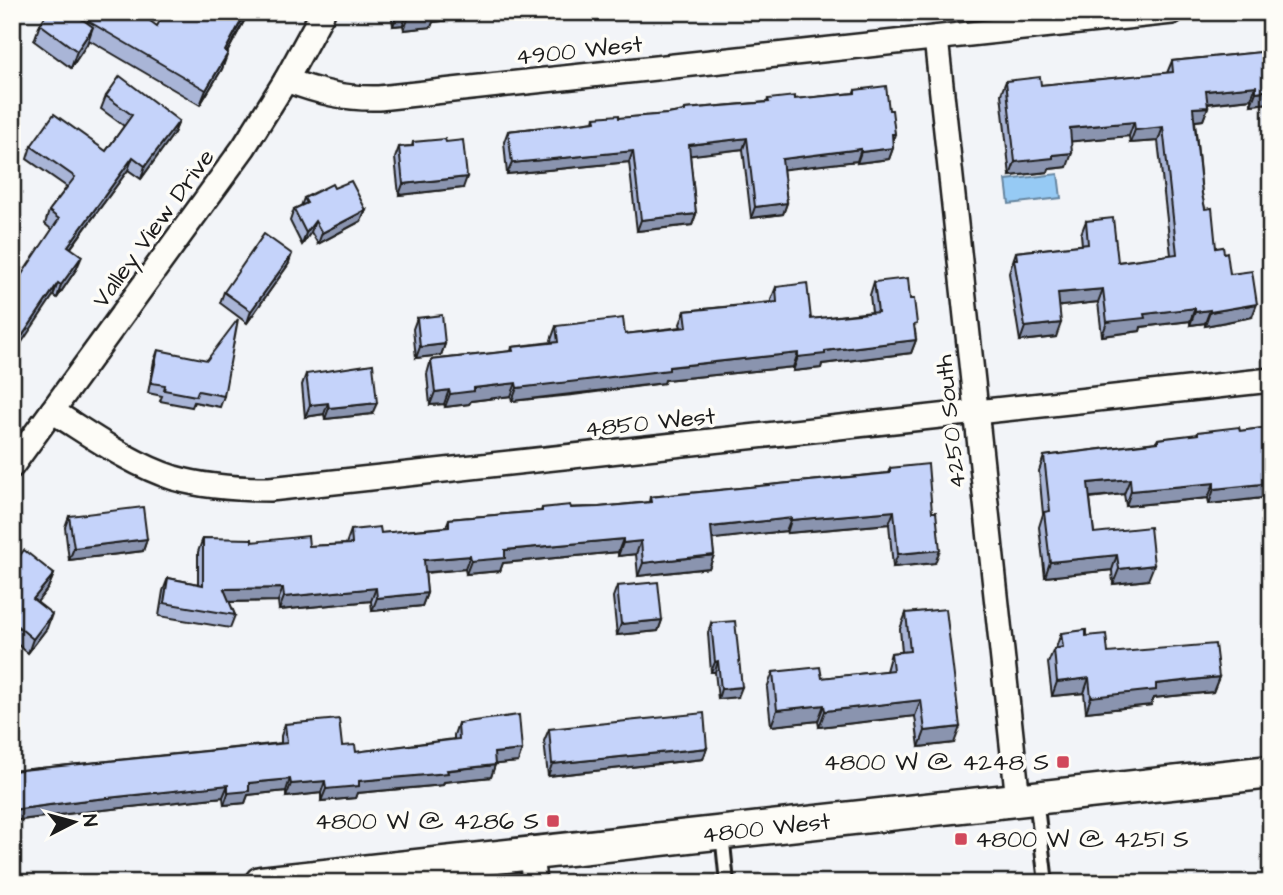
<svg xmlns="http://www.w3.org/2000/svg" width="1283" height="895" viewBox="0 0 1283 895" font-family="'Architects Daughter',sans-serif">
<rect width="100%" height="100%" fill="#f2f4f8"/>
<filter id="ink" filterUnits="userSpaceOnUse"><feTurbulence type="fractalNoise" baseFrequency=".0143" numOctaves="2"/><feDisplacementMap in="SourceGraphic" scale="14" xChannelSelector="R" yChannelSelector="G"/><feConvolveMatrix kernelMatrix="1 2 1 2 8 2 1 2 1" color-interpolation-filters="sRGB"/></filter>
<g filter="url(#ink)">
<path fill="#96caf4" stroke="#65849e" stroke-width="2" d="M1058,174L1061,198L1009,204L1006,180Z"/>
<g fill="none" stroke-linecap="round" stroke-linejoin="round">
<g stroke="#1c1c1c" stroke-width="18">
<g id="lane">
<path d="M1036,798L1046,883"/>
<path d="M722,833L727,883"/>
</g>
</g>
<g stroke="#1c1c1c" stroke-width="28">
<g id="street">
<path d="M936,38L1018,800"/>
<path d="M286,80C318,92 345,99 379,98L1172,12"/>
<path d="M52,411C91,435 130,464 174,478C205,487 237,489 270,489L1271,380"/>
<path d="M12,466L244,147L286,80L323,12"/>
<path d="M531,853L534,883"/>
</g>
</g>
<g stroke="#1c1c1c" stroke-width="37">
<g id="secondary">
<path id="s1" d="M261,883L1271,772"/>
</g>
</g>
<use href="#lane" stroke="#fdfcf7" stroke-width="12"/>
<use href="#street" stroke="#fdfcf7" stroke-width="23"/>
<use href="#secondary" stroke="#fdfcf7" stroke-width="32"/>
</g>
<g fill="#a9b5d7" stroke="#1c1c1c" stroke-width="2">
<path d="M249,12L227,53L222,69L200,105L89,40L71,68L34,41L40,24L87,23L88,21L157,26Z"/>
<path d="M391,12H480L479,17L433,22L431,27L404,30L403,25L393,26Z"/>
<path d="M1271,51V118L1269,103L1251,105V99L1208,104V107L1203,120L1195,121L1202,194L1205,209L1216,248L1224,253L1230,274L1252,317L1205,326V323L1190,325V321L1141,327L1140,331L1102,336L1098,302L1059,306L1056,337L1020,341L1009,273L1016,252L1082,245L1081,234L1086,221L1118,262L1171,255L1158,141L1130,143L1129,136L1071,141L1067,167L1049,169L1048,172L1010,176L1001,94L1006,81L1041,85L1167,73L1172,61Z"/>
<path d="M855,90L889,110L895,134L893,140V148L889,159L857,163V161L783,169L787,203L783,214L751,218L743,149L690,155L696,214L692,225L637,231L629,162L507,174L504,142L508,131L580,123L594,121L595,117L619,118L668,114L684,111L685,109L767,102L768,99H795L854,93Z"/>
<path d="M106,96L179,121L174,133L141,179L128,170L71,248L77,268L57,298L53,296L52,230L45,224L49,211L67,187L27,159L31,146L106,151L124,126L101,109Z"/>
<path d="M413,142H446L463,188L399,195L395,158L399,147L412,146Z"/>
<path d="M334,188L366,210L361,221L318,244L311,232L302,245L290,221L294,209L301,206L304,198Z"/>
<path d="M288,265L247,323L220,303L224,292Z"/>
<path d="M874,282L915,330L916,340L911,353L822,364L821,368L793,371V367L665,380L664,383L573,395L512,401L511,396L471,401L469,404L445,407L444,404L430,405L427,374L431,360L511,351L512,347L552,342L551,340L556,326L625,334L681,327L680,324L685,311L771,302V300L776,287L811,319L872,312L870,295Z"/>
<path d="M417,318L445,344L441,355L416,358L413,329Z"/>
<path d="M158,350L224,396L220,407L194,402L192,407L160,401L162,396L148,393L154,361Z"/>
<path d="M306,374L372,414L325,419L324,414L305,417L302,385Z"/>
<path d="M1271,427V497L1209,504L1208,498L1126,506L1124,494L1090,498L1094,533L1148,580L1113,584L1112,570L1045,577L1039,527L1043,514L1039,471L1044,456L1156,442L1158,439L1197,435L1198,432L1240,431Z"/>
<path d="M890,468L935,563L893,567L889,524L787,533L786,531L712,539L714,555L709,568L638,576L636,554L618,556V552L503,563L500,571L466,574L465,569L425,573L427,593L422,606L372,611L371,601L279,610L278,601L229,602L235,615L230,628L159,616L163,591L168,578L198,584V552L203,538L309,546L346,544L351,530L381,533L446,527L449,519L541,511L542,508L599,507L649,502L650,497L888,473Z"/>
<path d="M69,516L147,539L143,551L69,560L65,527Z"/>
<path d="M12,566L54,574L48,588L37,602L47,628L28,653L12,640Z"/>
<path d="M617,586L662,620L658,631L617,635L613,597Z"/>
<path d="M906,613L954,743L919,747L915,716L819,727L818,721L771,726L767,688L773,672L822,678L886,671L891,653L902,652L900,629Z"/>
<path d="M711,623L738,697L718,699L715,672H711L708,633Z"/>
<path d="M1061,633L1086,636L1108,653L1219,677L1213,692L1153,698L1151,705L1086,712L1084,693L1052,696L1048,663L1054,649L1056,648Z"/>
<path d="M458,723L522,750L518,762L495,764L491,777L444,782L443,785L357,793L355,798L321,801V793L286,797V791L248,795L245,803L224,805L223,797L75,813L12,821V771L281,743V736L285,724L356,752L454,739V735Z"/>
<path d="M549,729L707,748L703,759L548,776L544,741Z"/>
</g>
<g fill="#8a94af" stroke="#1c1c1c" stroke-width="2">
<path d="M246,12H249L219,67L225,51Z"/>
<path d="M398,12H408L403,25L393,26Z"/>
<path d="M422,12H480L479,17L433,22L431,27L404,30L410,14Z"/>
<path d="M532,12H552L531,15Z"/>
<path d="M93,27L87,44L71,68L77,51Z"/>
<path d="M228,53L222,69L200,105L206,90Z"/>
<path d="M1256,86L1251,99L1202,104L1206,91Z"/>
<path d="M1271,90V98L1269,103L1251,105L1256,92Z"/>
<path d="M1208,107L1203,120L1188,122L1193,108Z"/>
<path d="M179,121L174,133L141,179L145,166Z"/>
<path d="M1134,122L1129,136L1065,142L1070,128Z"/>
<path d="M1163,127L1158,141L1130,143L1135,130Z"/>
<path d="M747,138L743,149L685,156L689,145Z"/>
<path d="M893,148L889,159L857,163L861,152Z"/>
<path d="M861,149L857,161L778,170L782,159Z"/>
<path d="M633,151L629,162L507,174L512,163Z"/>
<path d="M1072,153L1067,167L1049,169L1048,172L1010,176L1015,162L1053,155Z"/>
<path d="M133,157L128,170L63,258L68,246Z"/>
<path d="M467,177L463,188L399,195L403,184Z"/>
<path d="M787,203L783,214L751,218L755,207Z"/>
<path d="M366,210L361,221L318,244L322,233Z"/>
<path d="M696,214L692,225L637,231L641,220Z"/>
<path d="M315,221L311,232L302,245L306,233Z"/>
<path d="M292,254L288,265L247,323L251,311Z"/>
<path d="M82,256L77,268L57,298L61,285Z"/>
<path d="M58,283L53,296L12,357V351Z"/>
<path d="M1103,289L1098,302L1053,307L1058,293Z"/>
<path d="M1257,304L1252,317L1205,326L1210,312Z"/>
<path d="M1195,308L1190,321L1141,327L1140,331L1102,336L1107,322L1144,314Z"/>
<path d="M1210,310L1205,323L1190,325L1195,312Z"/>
<path d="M1061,323L1056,337L1020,341L1025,327Z"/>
<path d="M916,340L911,353L822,364L821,368L793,371L798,357L825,351Z"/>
<path d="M445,344L441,355L416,358L420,347Z"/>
<path d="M798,353L793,367L665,380L664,383L512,401L517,388L669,367Z"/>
<path d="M516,383L511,396L471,401L469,404L445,407L450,394L474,388Z"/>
<path d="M449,390L444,404L430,405L435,392Z"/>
<path d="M328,403L324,414L305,417L310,405Z"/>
<path d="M377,403L372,414L325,419L329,408Z"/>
<path d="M1130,479L1124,494L1082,498L1088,483Z"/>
<path d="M1214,483L1208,498L1126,506L1131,491Z"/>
<path d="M1271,483V497L1209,504L1214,489Z"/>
<path d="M894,511L889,524L787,533L791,520Z"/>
<path d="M791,518L786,531L706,540L711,527Z"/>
<path d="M147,539L143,551L69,560L74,548Z"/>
<path d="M623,539L618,552L503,563L500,571L466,574L471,561L505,550Z"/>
<path d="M641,541L636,554L618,556L623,543Z"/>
<path d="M940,550L935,563L893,567L898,554Z"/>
<path d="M714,555L709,568L638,576L643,563Z"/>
<path d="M1117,555L1112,570L1045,577L1050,562Z"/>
<path d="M470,556L465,569L419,573L424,560Z"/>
<path d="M1154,565L1148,580L1113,584L1119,569Z"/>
<path d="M54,574L48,588L28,614L33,599Z"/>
<path d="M283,588L278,601L219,602L224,589Z"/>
<path d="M376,588L371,601L279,610L284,597Z"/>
<path d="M427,593L422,606L372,611L377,598Z"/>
<path d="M52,614L47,628L28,653L33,639Z"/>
<path d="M662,620L658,631L617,635L621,624Z"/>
<path d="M718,661L715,672H711L715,662Z"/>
<path d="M1219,677L1213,692L1153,698L1151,705L1086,712L1091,697L1156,684Z"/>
<path d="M1089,678L1084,693L1052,696L1057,682Z"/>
<path d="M742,687L738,697L718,699L721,689Z"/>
<path d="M921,700L915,716L819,727L825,711Z"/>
<path d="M824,705L818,721L771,726L777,710Z"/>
<path d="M960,727L954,743L919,747L925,731Z"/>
<path d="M707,748L703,759L548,776L552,764Z"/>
<path d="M522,750L518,762L489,765L494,753Z"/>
<path d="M495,765L491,777L444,782L443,785L357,793L355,798L321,801L326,789L359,781Z"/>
<path d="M290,779L286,791L248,795L245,803L224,805L228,793L249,783Z"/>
<path d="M325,781L321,793L286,797L291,784Z"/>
<path d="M228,785L223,797L75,813L12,821V810L79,801Z"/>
</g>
<g fill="#c5d3fa" stroke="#1c1c1c" stroke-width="2">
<path d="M48,12H72L93,27L77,51L40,24Z"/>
<path d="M94,12H138L157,26L165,12H246L225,51L228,53L206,90L88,21Z"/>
<path d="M1271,51V90L1256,92V86L1206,91L1208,107L1193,108L1202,194L1205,209L1212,208L1216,248L1223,247L1224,253L1227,252L1230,274L1252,271L1257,304L1210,312V310L1195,312V308L1144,314L1145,318L1107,322L1103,289L1058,293L1061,323L1025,327L1014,259H1017L1016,252L1088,244L1086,221L1113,218L1118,262L1177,254L1163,127L1135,130L1134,122L1070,128L1072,153L1053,155V158L1015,162L1006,81L1040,77L1041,85L1173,72L1172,61Z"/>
<path d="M120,76L179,121L145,166L133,157L68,246L82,256L61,285L58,283L12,351V289L59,219L49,211L75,177L31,146L54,114L106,151L132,115L106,96Z"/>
<path d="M886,86L889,110H892L895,134H892L893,148L861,152V149L782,159L787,203L755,207L747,138L689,145L696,214L641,220L633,151L512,163L508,131L580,123L596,121L595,117L619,115V118L668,114L685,111V109L769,102L768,99L795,96V99L855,93V90Z"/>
<path d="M445,139L446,142L463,140L467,177L403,184L399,147L413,146V142Z"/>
<path d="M351,181L366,210L322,233L315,221L306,233L294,209L307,203L304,198L332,184L334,188Z"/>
<path d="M264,234L292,254L251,311L224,292Z"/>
<path d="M908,278L910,299H914L917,324L914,325L916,340L825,351V354L798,357V353L669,367V370L578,381L517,388L516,383L474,388V391L450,394L449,390L435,392L431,360L513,351L512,347L558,342L556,326L623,318L625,334L687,327L685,311L777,302L776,287L807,283L811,319L878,312L874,282Z"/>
<path d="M442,315L445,344L420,347L417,318Z"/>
<path d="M238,319L224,396L198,391L196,396L164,390L165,385L151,383L158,350L207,360Z"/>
<path d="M373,364L377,403L329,408L328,403L310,405L306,374Z"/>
<path d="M1239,427L1240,431L1271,427V483L1214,489V483L1131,491L1130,479L1088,483L1094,533L1150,527L1154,565L1119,569L1117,555L1050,562L1044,512L1050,511L1044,456L1158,442V439L1198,434V432Z"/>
<path d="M928,464L932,512H936L940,550L898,554L894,511L791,520V518L711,527L714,555L643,563L641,541L623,543V539L505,550V558L471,561L470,556L424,560L427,593L377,598L376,588L284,597L283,588L224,589L235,615L164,603L168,578L203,585V538L252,539V542L308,536L309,546L352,544L351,530L380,527L381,533L449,527V519L542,511V508L570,505L571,508L599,507L651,502L650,497L890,473V468Z"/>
<path d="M143,507L147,539L74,548L69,516Z"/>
<path d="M24,550L54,574L33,599L52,614L33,639L14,623L12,626V566Z"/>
<path d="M658,582L662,620L621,624L617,586Z"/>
<path d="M946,609L960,727L925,731L921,700L825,711L824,705L777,710L773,672L820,667L822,678L893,670L891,653L910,651L906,613Z"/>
<path d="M735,621L742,687L721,689L718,661L715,662L711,623Z"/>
<path d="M1086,630V636L1106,634L1108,653L1215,644L1219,677L1156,684V690L1091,697L1089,678L1057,682L1054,649L1063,647L1061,633Z"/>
<path d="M704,713L707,748L552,764L549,729Z"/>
<path d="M519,715L522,750L494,753L495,765L447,770L448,773L359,781V786L326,789L325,781L291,784L290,779L249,783V791L228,793V785L79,801L12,810V771L287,743L285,724L339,719L342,746L355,745L356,752L459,739L458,723Z"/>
</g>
</g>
<g fill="#d1495b" stroke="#fdfcf7" stroke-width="2.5">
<rect x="1056" y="755" width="14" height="14" rx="3.5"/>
<rect x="546" y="814" width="14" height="14" rx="3.5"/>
<rect x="954" y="832" width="14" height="14" rx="3.5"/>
</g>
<g text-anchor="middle" stroke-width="7" stroke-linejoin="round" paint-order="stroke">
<g font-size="24" fill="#1c1c1c" stroke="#fdfcf7">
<text transform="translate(579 50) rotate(-6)" y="8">4900 West</text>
<text transform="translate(153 228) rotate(-54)" y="8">Valley View Drive</text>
<text transform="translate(650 422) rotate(-6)" y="8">4850 West</text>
<text transform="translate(950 422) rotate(-96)" y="8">4250 South</text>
<text dy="8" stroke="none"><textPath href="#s1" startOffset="508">4800 West</textPath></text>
</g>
<g font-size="24" fill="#1c1c1c" stroke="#fdfcf7" text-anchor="end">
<text x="1049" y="770">4800 W @ 4248 S</text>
<text x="539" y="829">4800 W @ 4286 S</text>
<text x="975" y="847" text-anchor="start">4800 W @ 4251 S</text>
</g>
</g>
<rect width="1283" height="895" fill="none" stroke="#fdfcf7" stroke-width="42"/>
<rect x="21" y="21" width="1241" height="853" fill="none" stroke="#1c1c1c" stroke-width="2.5" filter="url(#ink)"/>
<g transform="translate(74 822) rotate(84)" stroke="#fdfcf7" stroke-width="5" paint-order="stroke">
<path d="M0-5L12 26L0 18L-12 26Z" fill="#1c1c1c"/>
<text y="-10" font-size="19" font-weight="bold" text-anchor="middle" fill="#1c1c1c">N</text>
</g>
</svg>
